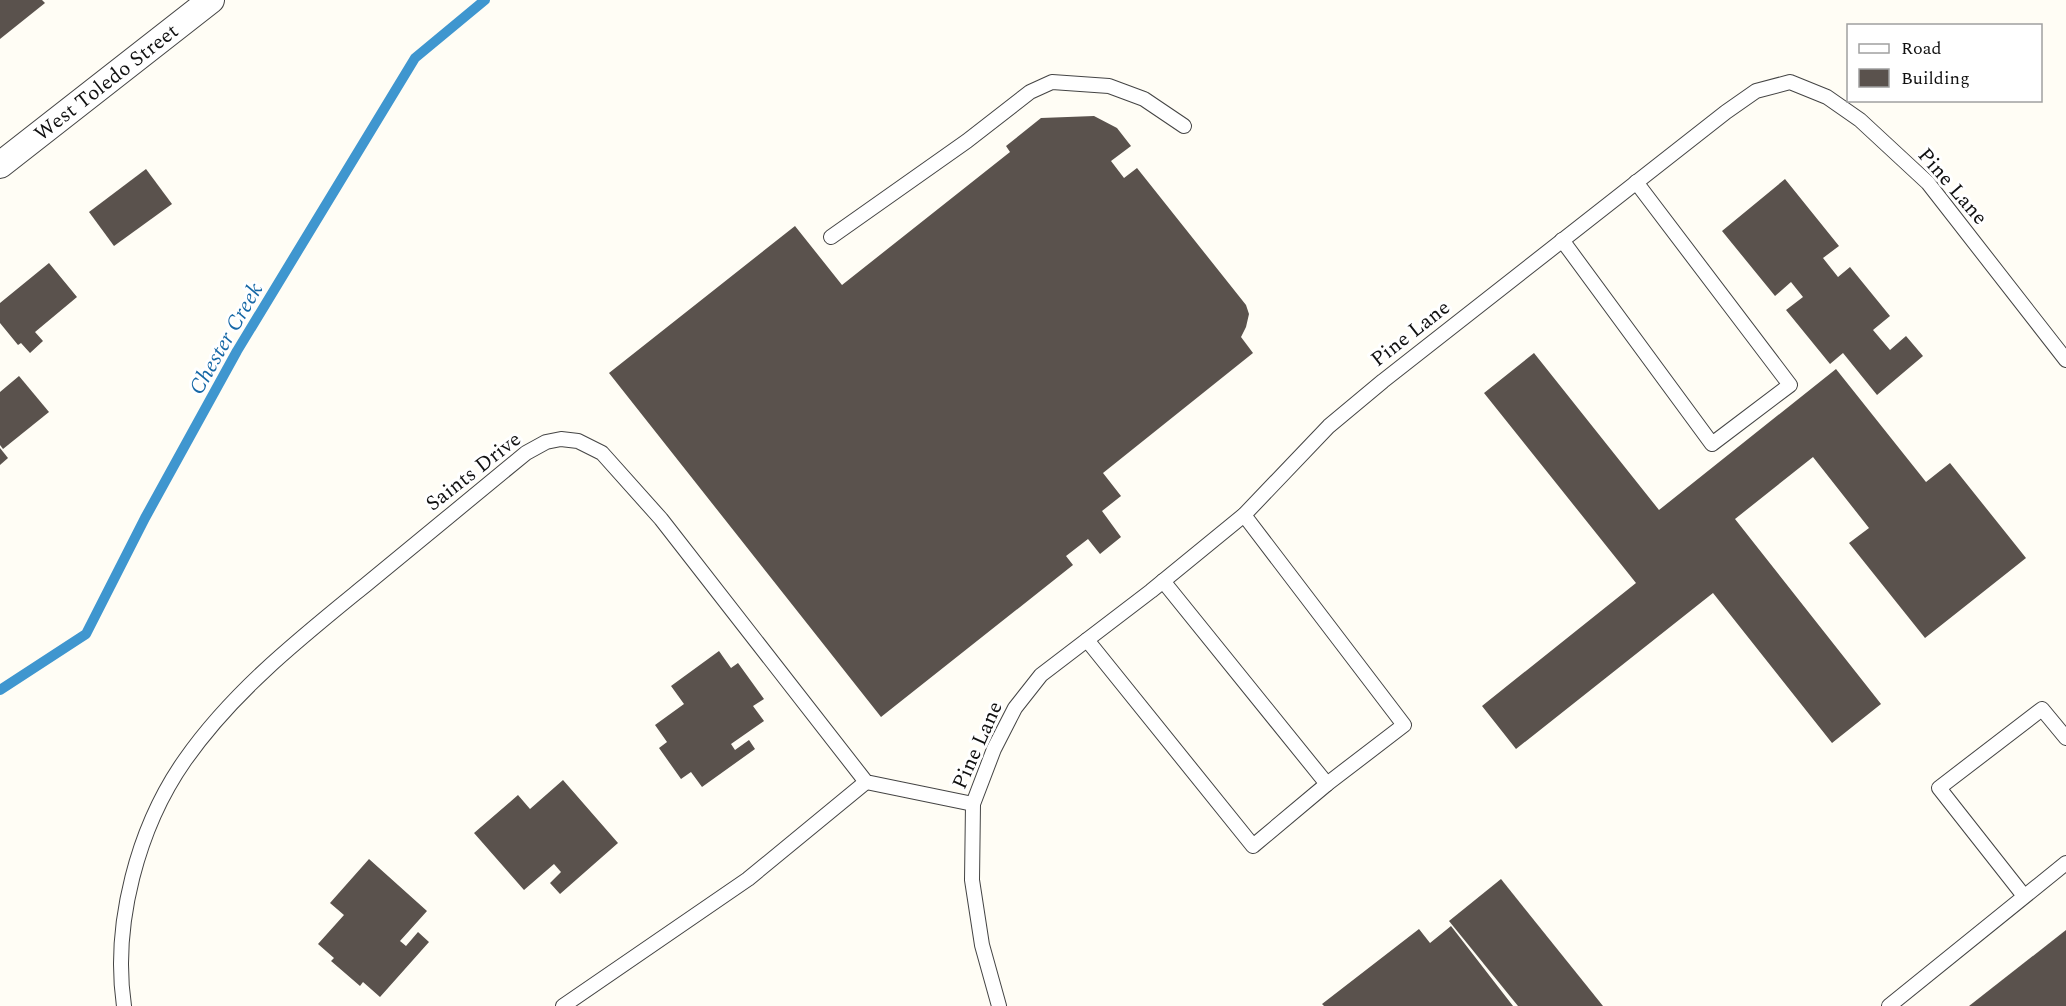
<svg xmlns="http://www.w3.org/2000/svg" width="2066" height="1006" viewBox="0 0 2066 1006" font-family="Spectral,serif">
<rect width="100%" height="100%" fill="#fffdf5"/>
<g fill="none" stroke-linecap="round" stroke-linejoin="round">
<path stroke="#3f96cf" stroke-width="10" d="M0,690L86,634L145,518L237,351L415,58L485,0"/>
</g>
<g fill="#5a524d">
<path d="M0,0H42L45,3L0,39Z"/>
<path d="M1094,116L1117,128L1131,146L1111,161L1124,178L1137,168L1246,305L1249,314L1246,327L1241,337L1253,353L1103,473L1121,496L1102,511L1121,537L1100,554L1088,539L1066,556L1073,565L881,717L609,373L795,226L842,285L1010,152L1006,146L1041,118Z"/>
<path d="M146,169L172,204L114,246L89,212Z"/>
<path d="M1785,179L1839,246L1823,258L1838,277L1850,267L1890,316L1873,330L1890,350L1906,336L1923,356L1877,395L1843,353L1830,364L1786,310L1803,297L1791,282L1775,296L1722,231Z"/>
<path d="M49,263L77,297L35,332L43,341L30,353L21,343L18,345L0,323V303Z"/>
<path d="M1534,353L1659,510L1836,369L1926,482L1950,463L2026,558L1925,638L1849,543L1869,528L1813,457L1735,519L1881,704L1832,743L1713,593L1516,749L1482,706L1636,583L1484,393Z"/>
<path d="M19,376L49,412L3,449L0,445V392Z"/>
<path d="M0,448L8,458L0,465Z"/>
<path d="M719,651L731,668L738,663L764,699L753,706L764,721L731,744L735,750L749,740L755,749L702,787L691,772L681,779L659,748L667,742L655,725L684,704L671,686Z"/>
<path d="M563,780L618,843L560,894L550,883L561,872L554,864L524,890L474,833L518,795L530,809Z"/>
<path d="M369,859L427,911L400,941L406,946L418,932L429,942L380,997L363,982L360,986L331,961L334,958L318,944L344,915L330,903Z"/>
<path d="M1501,879L1603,1006H1518L1449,921Z"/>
<path d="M1451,926L1513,1006H1324L1322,1004L1419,929L1430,943Z"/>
<path d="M2066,930V1006H1969Z"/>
</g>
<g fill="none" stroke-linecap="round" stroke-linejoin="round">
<g stroke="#444" stroke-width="16">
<g id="lane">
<path d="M831,237L967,141L1030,92L1052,82L1109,86L1144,99L1184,126"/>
<path d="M1562,240L1712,444L1790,385L1636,182"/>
<path d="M1163,581L1327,784"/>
<path d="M1087,640L1253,846L1327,784L1404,725L1244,515"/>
<path d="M2024,896L1939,788L2042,709L2066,738"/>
<path d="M124,1006C112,924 138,827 185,760C234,690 303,636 368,583C421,540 473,496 526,453L546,442L561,439L578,441L602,453L661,519L866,782L973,804"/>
<path d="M563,1006L748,879L866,782"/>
<path d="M999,1006L982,945L972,880L973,804L994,749L1015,708L1041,675L1151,591L1244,515L1329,426L1383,381L1726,112L1756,91L1790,82L1827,97L1860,120L1928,183L2066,360"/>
<path d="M1889,1006L2066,863"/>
</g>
</g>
<g stroke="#444" stroke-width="28">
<path id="street" d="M0,165L211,0"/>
</g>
<use href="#lane" stroke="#fff" stroke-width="14"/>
<use href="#street" stroke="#fff" stroke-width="26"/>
</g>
<g text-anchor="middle" stroke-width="6" stroke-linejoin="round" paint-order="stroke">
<g font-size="21" fill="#111" stroke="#fff">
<text transform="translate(106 82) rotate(-38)" y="7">West Toledo Street</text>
<text transform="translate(1953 186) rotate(49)" y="7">Pine Lane</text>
<text transform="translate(1410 333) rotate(-38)" y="7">Pine Lane</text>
<text transform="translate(473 471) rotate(-38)" y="7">Saints Drive</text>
<text transform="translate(977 745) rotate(-66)" y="7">Pine Lane</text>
</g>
<g font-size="22" font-style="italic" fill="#1768a6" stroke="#fff">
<text transform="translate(225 338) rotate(-60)" y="8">Chester Creek</text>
</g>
</g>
<rect x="1847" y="24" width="195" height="78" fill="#ffffff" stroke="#a0a0a0" stroke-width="1.5"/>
<rect x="1859" y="44" width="30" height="9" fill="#ffffff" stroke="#a0a0a0" stroke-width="1.5"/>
<text x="1901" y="54" font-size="18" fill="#111111">Road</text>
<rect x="1859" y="69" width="30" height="18" fill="#5a524d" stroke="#a0a0a0" stroke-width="1.5"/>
<text x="1901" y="84" font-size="18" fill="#111111">Building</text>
</svg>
